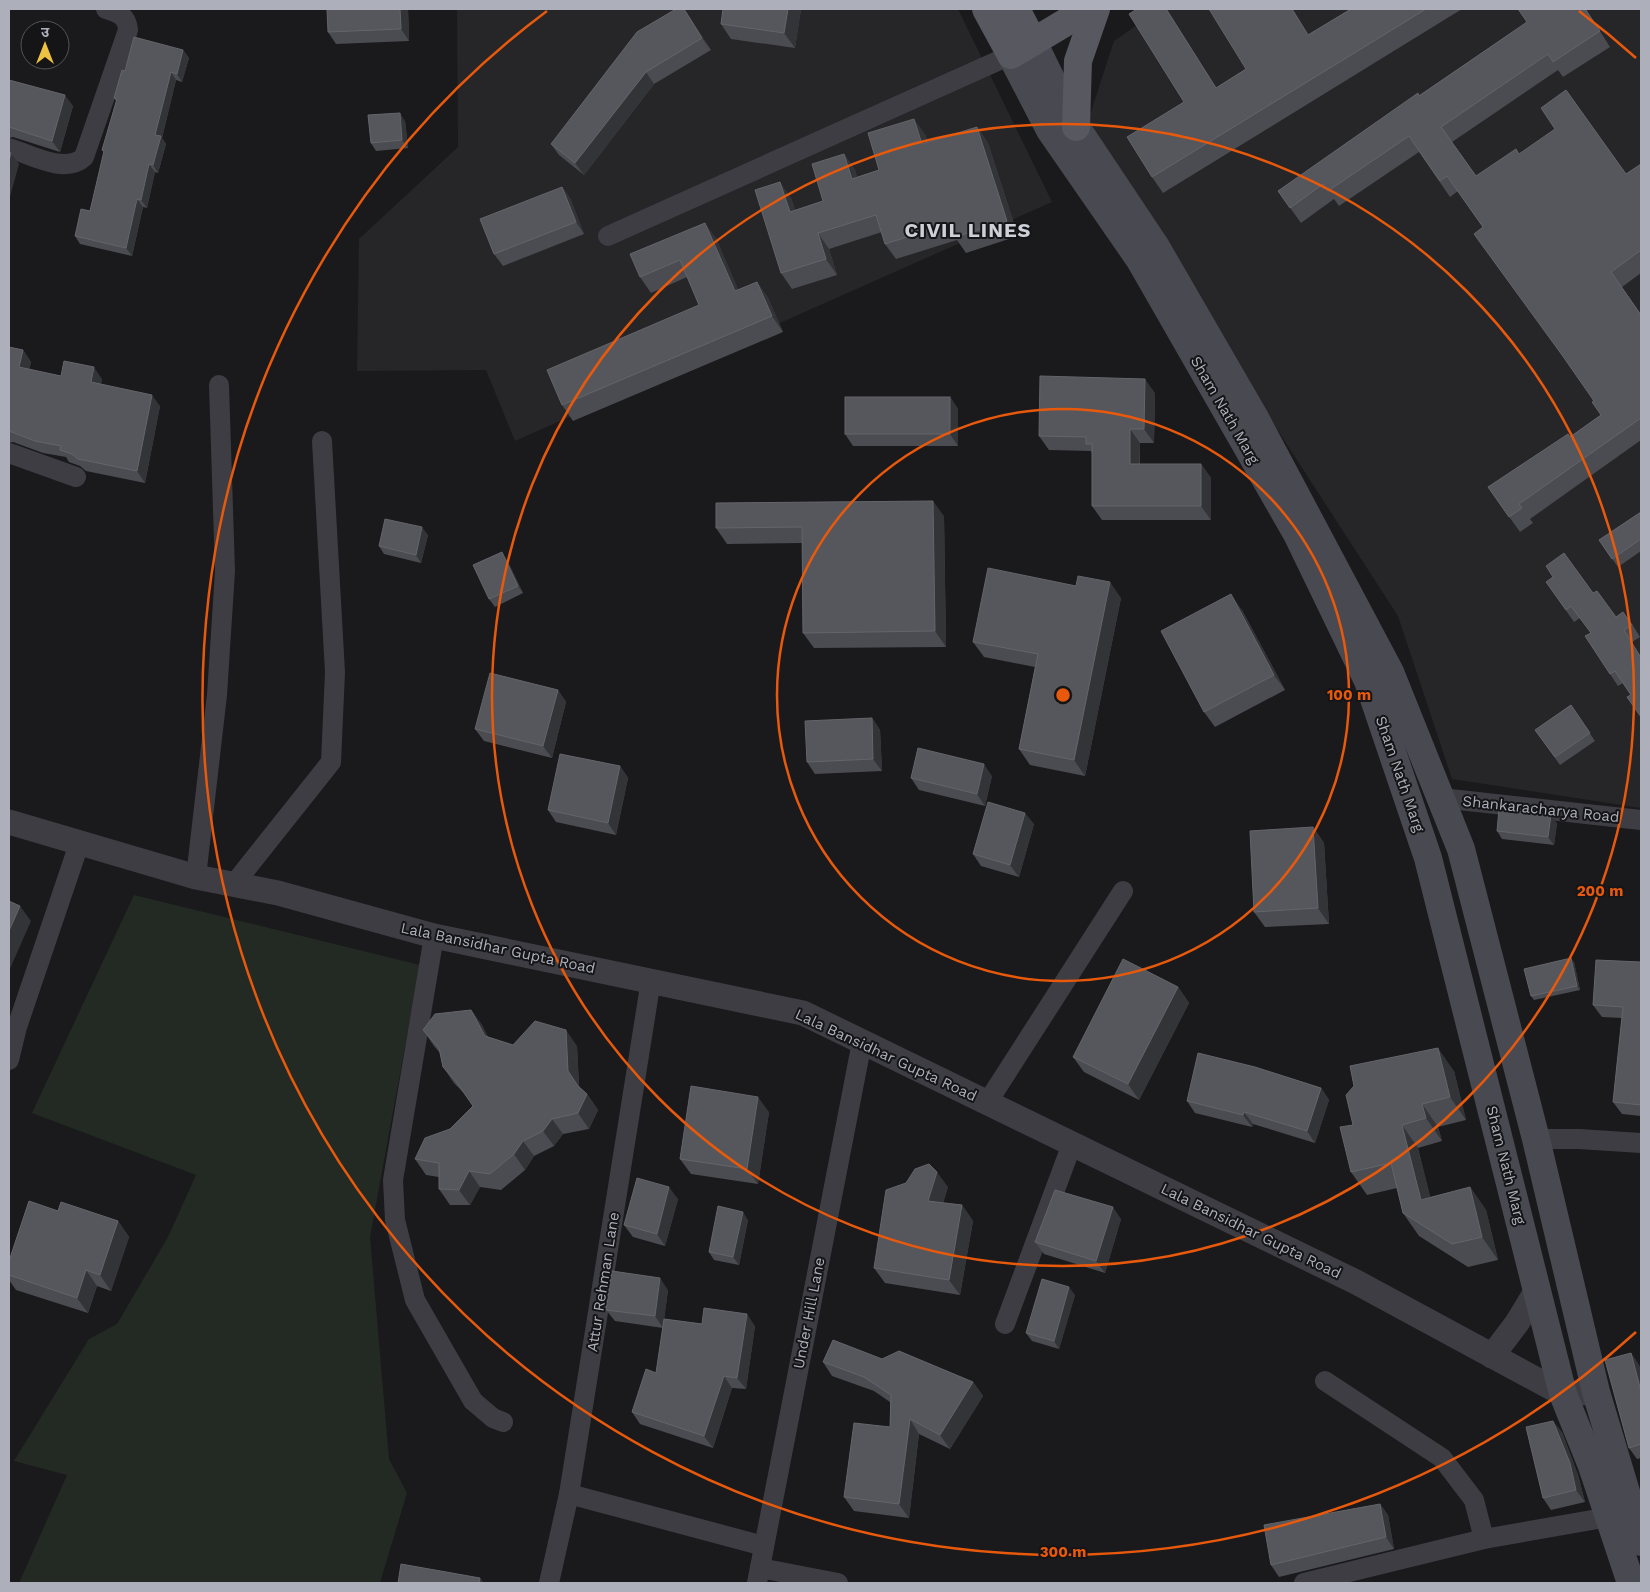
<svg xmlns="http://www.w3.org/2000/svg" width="1650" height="1592" viewBox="0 0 1650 1592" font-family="'Work Sans','Noto Sans Devanagari',sans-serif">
<rect width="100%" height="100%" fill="#1a1a1c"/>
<g fill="#262629">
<path d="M457,9H958L1052,202L515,441L486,370L357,371L359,239L458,147Z"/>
<path d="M1160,9H1641V808L1452,779L1398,616L1282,437L1087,124L1114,41Z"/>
</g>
<path fill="#222a23" d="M134,895L420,965L370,1237L389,1459L407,1493L380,1583H19L67,1475L14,1461L89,1339L117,1324L168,1237L196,1175L32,1113Z"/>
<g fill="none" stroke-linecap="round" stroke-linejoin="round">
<g stroke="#3d3d43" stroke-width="20">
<path d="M9,148C30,154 65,175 84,157L128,30C127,16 119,13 106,9"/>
<path d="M608,236L1011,55"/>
<path d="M9,453L76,477"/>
<path d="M1441,798L1641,820"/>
<path d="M196,877L217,695L225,571L219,385"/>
<path d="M234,884L331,762L335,672L322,441"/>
<path d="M434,936L393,1180L395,1220L415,1300L473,1401L493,1418L503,1422"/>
<path d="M9,1060L17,1027L79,844"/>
<path d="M987,1103L1123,891"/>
<path d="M1536,1139H1579L1641,1143"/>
<path d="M1005,1324L1072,1144"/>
<path d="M1325,1381L1442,1458L1474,1500L1484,1539"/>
<path d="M569,1494L764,1546"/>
<path d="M760,1568L838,1583"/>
<path d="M549,1583L569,1494L651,980"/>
<path d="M757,1583L862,1042"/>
<path d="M1304,1583L1484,1539L1609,1517"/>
</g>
<g stroke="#3d3d43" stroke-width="25">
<path d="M9,822L196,877L278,893L434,936L803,1013L1356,1282L1563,1394L1596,1392"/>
<path d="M1492,1356L1517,1323L1537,1290"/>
</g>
<g stroke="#494a51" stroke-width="28">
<path d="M1033,42L1070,118L1156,247L1255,418L1390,672L1461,849L1536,1139L1596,1392L1641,1542"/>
<path d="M1011,55L1050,130L1140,260L1297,534L1368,681L1428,858L1563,1394L1592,1466L1631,1583"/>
</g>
<g stroke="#575860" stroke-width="28">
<path d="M986,9L1011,55L1088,9"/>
<path d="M1016,9L1033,42"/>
<path d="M1076,127L1078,61L1096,9"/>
</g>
</g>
<g fill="#4b4c51">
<path d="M408,9L409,41L336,44L328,32Z"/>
<path d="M684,9L711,50L654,84L584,175L559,155L551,144Z"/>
<path d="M723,9H801L795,48L731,39L721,24Z"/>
<path d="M1137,9H1167L1216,88L1246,69L1309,34L1351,9H1462L1163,193L1152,177L1184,102Z"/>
<path d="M1518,9H1586L1610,47L1563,77L1558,70L1452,142L1476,176L1519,154L1626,174L1641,164V273L1622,287L1641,315V440L1530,519L1533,523L1520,532L1488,487L1570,437L1601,415L1594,401L1483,227L1458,191L1450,197L1419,152L1339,206L1334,199L1301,223L1278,191L1527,22Z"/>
<path d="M183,50L189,58L182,82L176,80L162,138L166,144L158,173L155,172L147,208L143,207L132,256L80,244L75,236L90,211L104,152L102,150L116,101L114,98L125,71Z"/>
<path d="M9,80L73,106L60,152L13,137L9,138Z"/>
<path d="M405,121L408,148L376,151L371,143Z"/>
<path d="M977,127L988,143L1018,236L966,253L957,240L896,259L885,244L882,232L829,249L837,275L792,289L781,273L791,198L795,210L823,201L844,154L855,170L857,177L879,170L925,134L928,143Z"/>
<path d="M562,187L570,198L584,234L503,266L494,254Z"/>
<path d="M716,238L738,290L757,282L768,298L783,332L573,421L562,405L699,305L687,277L651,293L640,277Z"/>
<path d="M9,347L23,350L31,362L29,370L61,376L102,379L101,384L160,406L145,483L86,471L80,466L69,462L66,457L43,453L13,442L9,443Z"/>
<path d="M1155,393L1154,443H1140V464H1201L1211,478V520H1102L1092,506V453L1091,451L1049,450L1039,436Z"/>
<path d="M950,397L958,409V446H853L845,434Z"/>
<path d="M1641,512V551L1618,567L1599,540Z"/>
<path d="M944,516L946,647L814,648L803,633L802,543L727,544L716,528Z"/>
<path d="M428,535L421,563L384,554L379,546Z"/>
<path d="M507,560L523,593L495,607L489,599Z"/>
<path d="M1546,582L1593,593L1616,617L1632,624L1640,637L1632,642L1631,695L1623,683L1618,686L1610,674L1591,633L1580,618L1574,622Z"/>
<path d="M1121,598L1085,776L1030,765L1019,749L1035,667L984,657L973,642Z"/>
<path d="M1242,610L1285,690L1215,727L1204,712Z"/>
<path d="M558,690L566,702L552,758L484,741L475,729Z"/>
<path d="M1571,705L1595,741L1560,765L1535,730Z"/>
<path d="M872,718L880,730L882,771L815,774L807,762Z"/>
<path d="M620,766L628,778L616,835L556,822L548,810Z"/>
<path d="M992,776L985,806L919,790L911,778Z"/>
<path d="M1557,823L1554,845L1502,839L1497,831Z"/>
<path d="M1034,824L1019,877L981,866L973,854Z"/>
<path d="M1313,827L1324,843L1329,924L1265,927L1254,912Z"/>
<path d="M1574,962L1580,990L1534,1000L1531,996Z"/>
<path d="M1641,962V1116L1622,1114L1613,1102L1622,1018L1602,1017L1593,1005Z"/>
<path d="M1178,987L1189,1003L1139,1100L1084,1072L1073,1057Z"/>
<path d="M471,1010L482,1025L488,1037L513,1045L577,1046L579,1086L581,1089L587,1094L598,1110L589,1129L563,1134L554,1146L534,1156L525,1170L501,1190L480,1187L470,1205H450L439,1189V1177L426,1175L415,1159L450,1129L473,1106L465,1094L454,1083L443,1067L440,1053L434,1046L423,1030Z"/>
<path d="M1454,1071L1466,1120L1438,1127L1442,1141L1418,1148L1430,1197L1470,1187L1486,1210L1498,1260L1468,1267L1419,1236L1403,1213L1397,1188L1367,1195L1351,1172L1353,1125Z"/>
<path d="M1321,1088L1329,1100L1315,1143L1253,1124L1252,1127L1195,1113L1187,1101Z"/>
<path d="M769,1112L758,1184L691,1174L680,1159Z"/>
<path d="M948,1187L943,1203L962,1205L973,1221L960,1295L885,1283L874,1268Z"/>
<path d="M678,1199L665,1246L633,1237L624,1225Z"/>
<path d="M58,1211L118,1221L129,1237L111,1291L97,1286L88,1313L16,1290L9,1280V1261Z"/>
<path d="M1121,1219L1105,1273L1044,1254L1035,1242Z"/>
<path d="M748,1220L739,1265L714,1260L709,1252Z"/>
<path d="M668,1290L664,1319L702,1324L755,1326L746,1389L732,1388L713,1448L640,1424L632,1412L656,1373L663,1328L615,1321L606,1310Z"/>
<path d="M1075,1295L1059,1349L1032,1341L1026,1333Z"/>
<path d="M1631,1353L1639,1365L1641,1372V1458L1637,1459L1629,1448Z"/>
<path d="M882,1359L973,1382L983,1396L950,1449L919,1434L909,1518L854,1511L844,1497L890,1427V1402L874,1391L832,1376L823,1362Z"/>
<path d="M1562,1432L1578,1475L1585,1502L1551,1510L1543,1498Z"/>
<path d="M1380,1504L1388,1515L1394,1549L1279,1577L1271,1565Z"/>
</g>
<g fill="#333437">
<path d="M400,9H408L409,41L401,29Z"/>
<path d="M684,9L690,17L711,50L702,38Z"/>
<path d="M788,9H801L795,48L784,33Z"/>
<path d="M1166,9H1167L1227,104L1216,88Z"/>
<path d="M1292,9H1293L1319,51L1308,35Z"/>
<path d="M183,50L189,58L182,82L177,74Z"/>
<path d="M171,72L176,80L162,138L166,144L158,173L153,165L155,135Z"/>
<path d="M646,72L654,84L584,175L575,163Z"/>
<path d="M65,95L73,106L60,152L52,141Z"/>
<path d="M400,113L405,121L408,148L402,140Z"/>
<path d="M914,119L925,134L933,160L922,144Z"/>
<path d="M977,127L988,143L1018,236L1007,221Z"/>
<path d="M11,153L19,164L10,197L9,195V161Z"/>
<path d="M844,154L855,170L863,194L852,179Z"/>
<path d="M149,164L155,172L147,208L141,200Z"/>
<path d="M780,182L791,198L801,227L790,212Z"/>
<path d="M562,187L570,198L584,234L576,222Z"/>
<path d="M137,199L143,207L132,256L126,248Z"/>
<path d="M705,223L716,238L746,307L735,291Z"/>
<path d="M818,233L829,249L837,275L826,259Z"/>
<path d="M757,282L768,298L783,332L772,316Z"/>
<path d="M23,350L31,362L27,379L19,367Z"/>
<path d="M94,367L102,379L99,393L91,382Z"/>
<path d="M1145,379L1155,393L1154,443L1144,429Z"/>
<path d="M152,395L160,406L145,483L137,471Z"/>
<path d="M950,397L958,409V446L950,434Z"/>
<path d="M1130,429L1140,443L1139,478L1130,464Z"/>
<path d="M1201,464L1211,478V520L1201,506Z"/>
<path d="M933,501L944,516L946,647L935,631Z"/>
<path d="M422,527L428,535L421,563L416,555Z"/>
<path d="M502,552L507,560L523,593L518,586Z"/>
<path d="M1110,582L1121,598L1085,776L1074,760Z"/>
<path d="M1231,594L1242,610L1285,690L1274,675Z"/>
<path d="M558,690L566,702L552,758L543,746Z"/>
<path d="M872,718L880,730L882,771L873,759Z"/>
<path d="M984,764L992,776L985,806L977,794Z"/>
<path d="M620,766L628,778L616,835L608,823Z"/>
<path d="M1025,813L1034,824L1019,877L1010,865Z"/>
<path d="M1551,815L1557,823L1554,845L1548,837Z"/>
<path d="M1313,827L1324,843L1329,924L1318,908Z"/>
<path d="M20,906L31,921L9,971V931Z"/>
<path d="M1571,958L1574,962L1580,990L1577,986Z"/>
<path d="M1178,987L1189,1003L1139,1100L1128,1084Z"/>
<path d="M471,1010L482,1025L496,1052L485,1036Z"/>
<path d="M566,1030L577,1046L579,1086L586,1097L587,1094L598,1110L589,1129L578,1113V1086L568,1071Z"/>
<path d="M1438,1048L1454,1071L1466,1120L1450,1097Z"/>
<path d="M1321,1088L1329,1100L1315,1143L1307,1131Z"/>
<path d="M758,1097L769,1112L758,1184L747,1169Z"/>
<path d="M1422,1104L1438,1127L1442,1141L1426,1118Z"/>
<path d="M1244,1112L1253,1124L1252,1127L1243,1115Z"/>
<path d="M552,1119L563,1134L554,1146L543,1131Z"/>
<path d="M1402,1125L1418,1148L1437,1223L1421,1200Z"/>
<path d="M523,1141L534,1156L525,1170L514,1154Z"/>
<path d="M469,1171L480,1187L470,1205L459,1190Z"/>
<path d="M937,1172L948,1187L939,1216L928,1201Z"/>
<path d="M669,1187L678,1199L665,1246L657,1234Z"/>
<path d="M1470,1187L1486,1210L1498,1260L1482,1237Z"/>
<path d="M962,1205L973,1221L960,1295L949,1280Z"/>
<path d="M1113,1207L1121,1219L1105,1273L1096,1261Z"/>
<path d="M743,1212L748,1220L739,1265L733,1257Z"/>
<path d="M118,1221L129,1237L111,1291L100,1275Z"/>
<path d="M86,1270L97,1286L88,1313L77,1298Z"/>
<path d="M660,1278L668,1290L663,1328L655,1316Z"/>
<path d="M1069,1287L1075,1295L1059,1349L1054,1341Z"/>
<path d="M747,1314L755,1326L746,1389L737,1378Z"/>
<path d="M1631,1353L1639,1365L1641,1372V1391Z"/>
<path d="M724,1376L732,1388L713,1448L704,1436Z"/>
<path d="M973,1382L983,1396L950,1449L940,1435Z"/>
<path d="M910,1419L919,1434L909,1518L899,1504Z"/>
<path d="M1553,1421L1562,1432L1578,1475L1585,1502L1576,1490Z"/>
<path d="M1380,1504L1388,1515L1394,1549L1386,1537Z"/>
<path d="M480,1578L484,1583H479Z"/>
</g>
<g fill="#56575c" stroke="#64656b">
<path d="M327,9H400L401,29L328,32Z"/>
<path d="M676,9H684L702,38L646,72L575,163L551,144L637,32Z"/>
<path d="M723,9H788L784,33L721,24Z"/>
<path d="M1137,9H1166L1216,88L1246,69L1209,9H1292L1308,35L1351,9H1426L1152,177L1127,137L1184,102L1129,14Z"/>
<path d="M1518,9H1585L1600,31L1553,62L1548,54L1441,127L1476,176L1516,149L1519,154L1555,129L1541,108L1566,90L1626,174L1641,164V250L1611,272L1641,315V418L1519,504L1522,508L1509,517L1488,487L1568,434L1570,437L1601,415L1592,402L1594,401L1562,355L1474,234L1483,227L1447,176L1440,181L1409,136L1328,191L1323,184L1290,208L1278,191L1418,93L1419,96L1527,22Z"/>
<path d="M134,37L183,50L177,74L171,72L155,135L161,136L153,165L149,164L141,200L137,199L126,248L75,236L81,209L90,211L104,151L102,150L117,99L114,98L122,70L125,71Z"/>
<path d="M9,80L65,95L52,141L9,127Z"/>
<path d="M400,113L402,140L371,143L368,115Z"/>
<path d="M914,119L922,144L977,127L1007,221L955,237L951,223L885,244L876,215L818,233L826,259L781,273L755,190L780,182L790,212L823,201L812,164L844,154L852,179L879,170L868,133Z"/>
<path d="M9,152L11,153L9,161Z"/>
<path d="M562,187L576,222L494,254L480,219Z"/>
<path d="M705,223L735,291L757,282L772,316L562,405L547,370L699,305L680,260L640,277L630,254Z"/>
<path d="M9,347L23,350L19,367L61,376L64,361L94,367L91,382L152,395L137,471L78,459L72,454L60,450L61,446L35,441L9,431Z"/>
<path d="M1040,376L1145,379L1144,429H1130V464H1201V506H1092V444H1086V437L1039,436Z"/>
<rect x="845" y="397" width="105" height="37"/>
<path d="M933,501L935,631L803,633L802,527L716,528V503Z"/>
<path d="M1641,512V539L1612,559L1599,540Z"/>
<path d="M385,519L422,527L416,555L379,546Z"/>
<path d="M502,552L518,586L489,599L473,565Z"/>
<path d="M1564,553L1593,593L1597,591L1616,617L1623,612L1632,625L1624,630L1640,656L1641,655V717L1627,697L1631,695L1615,671L1610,674L1585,636L1591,633L1571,606L1566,610L1546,582L1553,577L1546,566Z"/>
<path d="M988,568L1076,586L1078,576L1110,582L1074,760L1019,749L1038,654L973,642Z"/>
<path d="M1231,594L1274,675L1204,712L1161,631Z"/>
<path d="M490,673L558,690L543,746L475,729Z"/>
<path d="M1571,705L1590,733L1555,757L1535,730Z"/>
<path d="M872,718L873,759L807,762L805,721Z"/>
<path d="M918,748L984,764L977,794L911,778Z"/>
<path d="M560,754L620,766L608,823L548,810Z"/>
<path d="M988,802L1025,813L1010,865L973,854Z"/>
<path d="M1499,809L1551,815L1548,837L1497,831Z"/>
<path d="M1313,827L1318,908L1254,912L1250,831Z"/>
<path d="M9,901L20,906L9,931Z"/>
<path d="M1571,958L1577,986L1531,996L1524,969Z"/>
<path d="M1123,959L1178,987L1128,1084L1073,1057Z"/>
<path d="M1596,960L1641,962V1105L1613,1102L1623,1007L1593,1005Z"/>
<path d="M471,1010L485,1036L513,1045L535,1021L566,1030L568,1071L578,1086L587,1094L578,1113L552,1119L543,1131L523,1141L514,1154L490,1174L469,1171L459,1190L439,1189V1163L415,1159L425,1138L450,1129L473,1106L455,1080L443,1067L439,1048L423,1030L435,1014Z"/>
<path d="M1438,1048L1450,1097L1422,1104L1426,1118L1402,1125L1421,1200L1470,1187L1482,1237L1452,1244L1403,1213L1391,1163L1351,1172L1340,1127L1353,1125L1346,1095L1354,1086L1350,1066Z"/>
<path d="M1198,1053L1255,1067L1321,1088L1307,1131L1244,1112L1243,1115L1187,1101Z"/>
<path d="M691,1086L758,1097L747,1169L680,1159Z"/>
<path d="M929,1164L937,1172L928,1201L962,1205L949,1280L874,1268L886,1190L906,1183L915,1169Z"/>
<path d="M637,1178L669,1187L657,1234L624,1225Z"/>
<path d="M1055,1190L1113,1207L1096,1261L1035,1242Z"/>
<path d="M29,1201L58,1211L61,1202L118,1221L100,1275L86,1270L77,1298L9,1275V1261Z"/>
<path d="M718,1206L743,1212L733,1257L709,1252Z"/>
<path d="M612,1271L660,1278L655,1316L606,1310Z"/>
<path d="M1042,1279L1069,1287L1054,1341L1026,1333Z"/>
<path d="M704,1308L747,1314L737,1378L724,1376L704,1436L632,1412L646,1369L656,1373L664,1319L702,1324Z"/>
<path d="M833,1340L882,1359L899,1351L973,1382L940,1435L910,1419L899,1504L844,1497L854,1423L890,1427L891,1395L864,1377L823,1362Z"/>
<path d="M1631,1353L1641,1391V1444L1629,1448L1605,1360Z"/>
<path d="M1553,1421L1570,1463L1576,1490L1543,1498L1526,1427Z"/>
<path d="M1380,1504L1386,1537L1271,1565L1264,1525Z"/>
<path d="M401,1564L480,1578L479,1583H398Z"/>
</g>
<g fill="none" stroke="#e8590c" stroke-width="2.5">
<circle cx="1063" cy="695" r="286"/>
<circle cx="1063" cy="695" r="571"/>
<path d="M1636 1332A857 857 0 1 1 547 11M1579 11A857 857 0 0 1 1636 58"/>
</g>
<g text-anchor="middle" stroke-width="4" stroke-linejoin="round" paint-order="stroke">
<g font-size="15" fill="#adb0bb" stroke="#151517">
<text transform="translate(1225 410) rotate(60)" y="5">Sham Nath Marg</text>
<text transform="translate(1400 774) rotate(71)" y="5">Sham Nath Marg</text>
<text transform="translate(1541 809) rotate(6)" y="5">Shankaracharya Road</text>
<text transform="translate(498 948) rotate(12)" y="5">Lala Bansidhar Gupta Road</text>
<text transform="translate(886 1055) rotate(25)" y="5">Lala Bansidhar Gupta Road</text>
<text transform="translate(1506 1165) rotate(76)" y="5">Sham Nath Marg</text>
<text transform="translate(1251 1231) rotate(26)" y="5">Lala Bansidhar Gupta Road</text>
<text transform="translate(603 1282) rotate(-81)" y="5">Attur Rehman Lane</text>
<text transform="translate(809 1313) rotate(-79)" y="5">Under Hill Lane</text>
</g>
<g font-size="20" font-weight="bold" letter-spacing="1" fill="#ced0d7" stroke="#151517">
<text x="968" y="237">CIVIL LINES</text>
</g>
</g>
<circle cx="1063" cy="695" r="8" fill="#e8590c" stroke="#151517" stroke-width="2.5"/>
<g font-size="15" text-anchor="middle" font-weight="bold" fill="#e8590c" stroke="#151517" stroke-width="4" stroke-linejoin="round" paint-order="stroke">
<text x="1349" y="700">100 m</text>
<text x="1600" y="896">200 m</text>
<text x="1063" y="1557">300 m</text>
</g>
<rect width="1650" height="1592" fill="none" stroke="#adb0bb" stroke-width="20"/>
<g transform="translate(45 45)"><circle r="24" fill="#151517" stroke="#525359"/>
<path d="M0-4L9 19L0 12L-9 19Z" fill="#edc141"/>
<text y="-8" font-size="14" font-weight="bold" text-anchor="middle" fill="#adb0bb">उ</text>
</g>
</svg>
